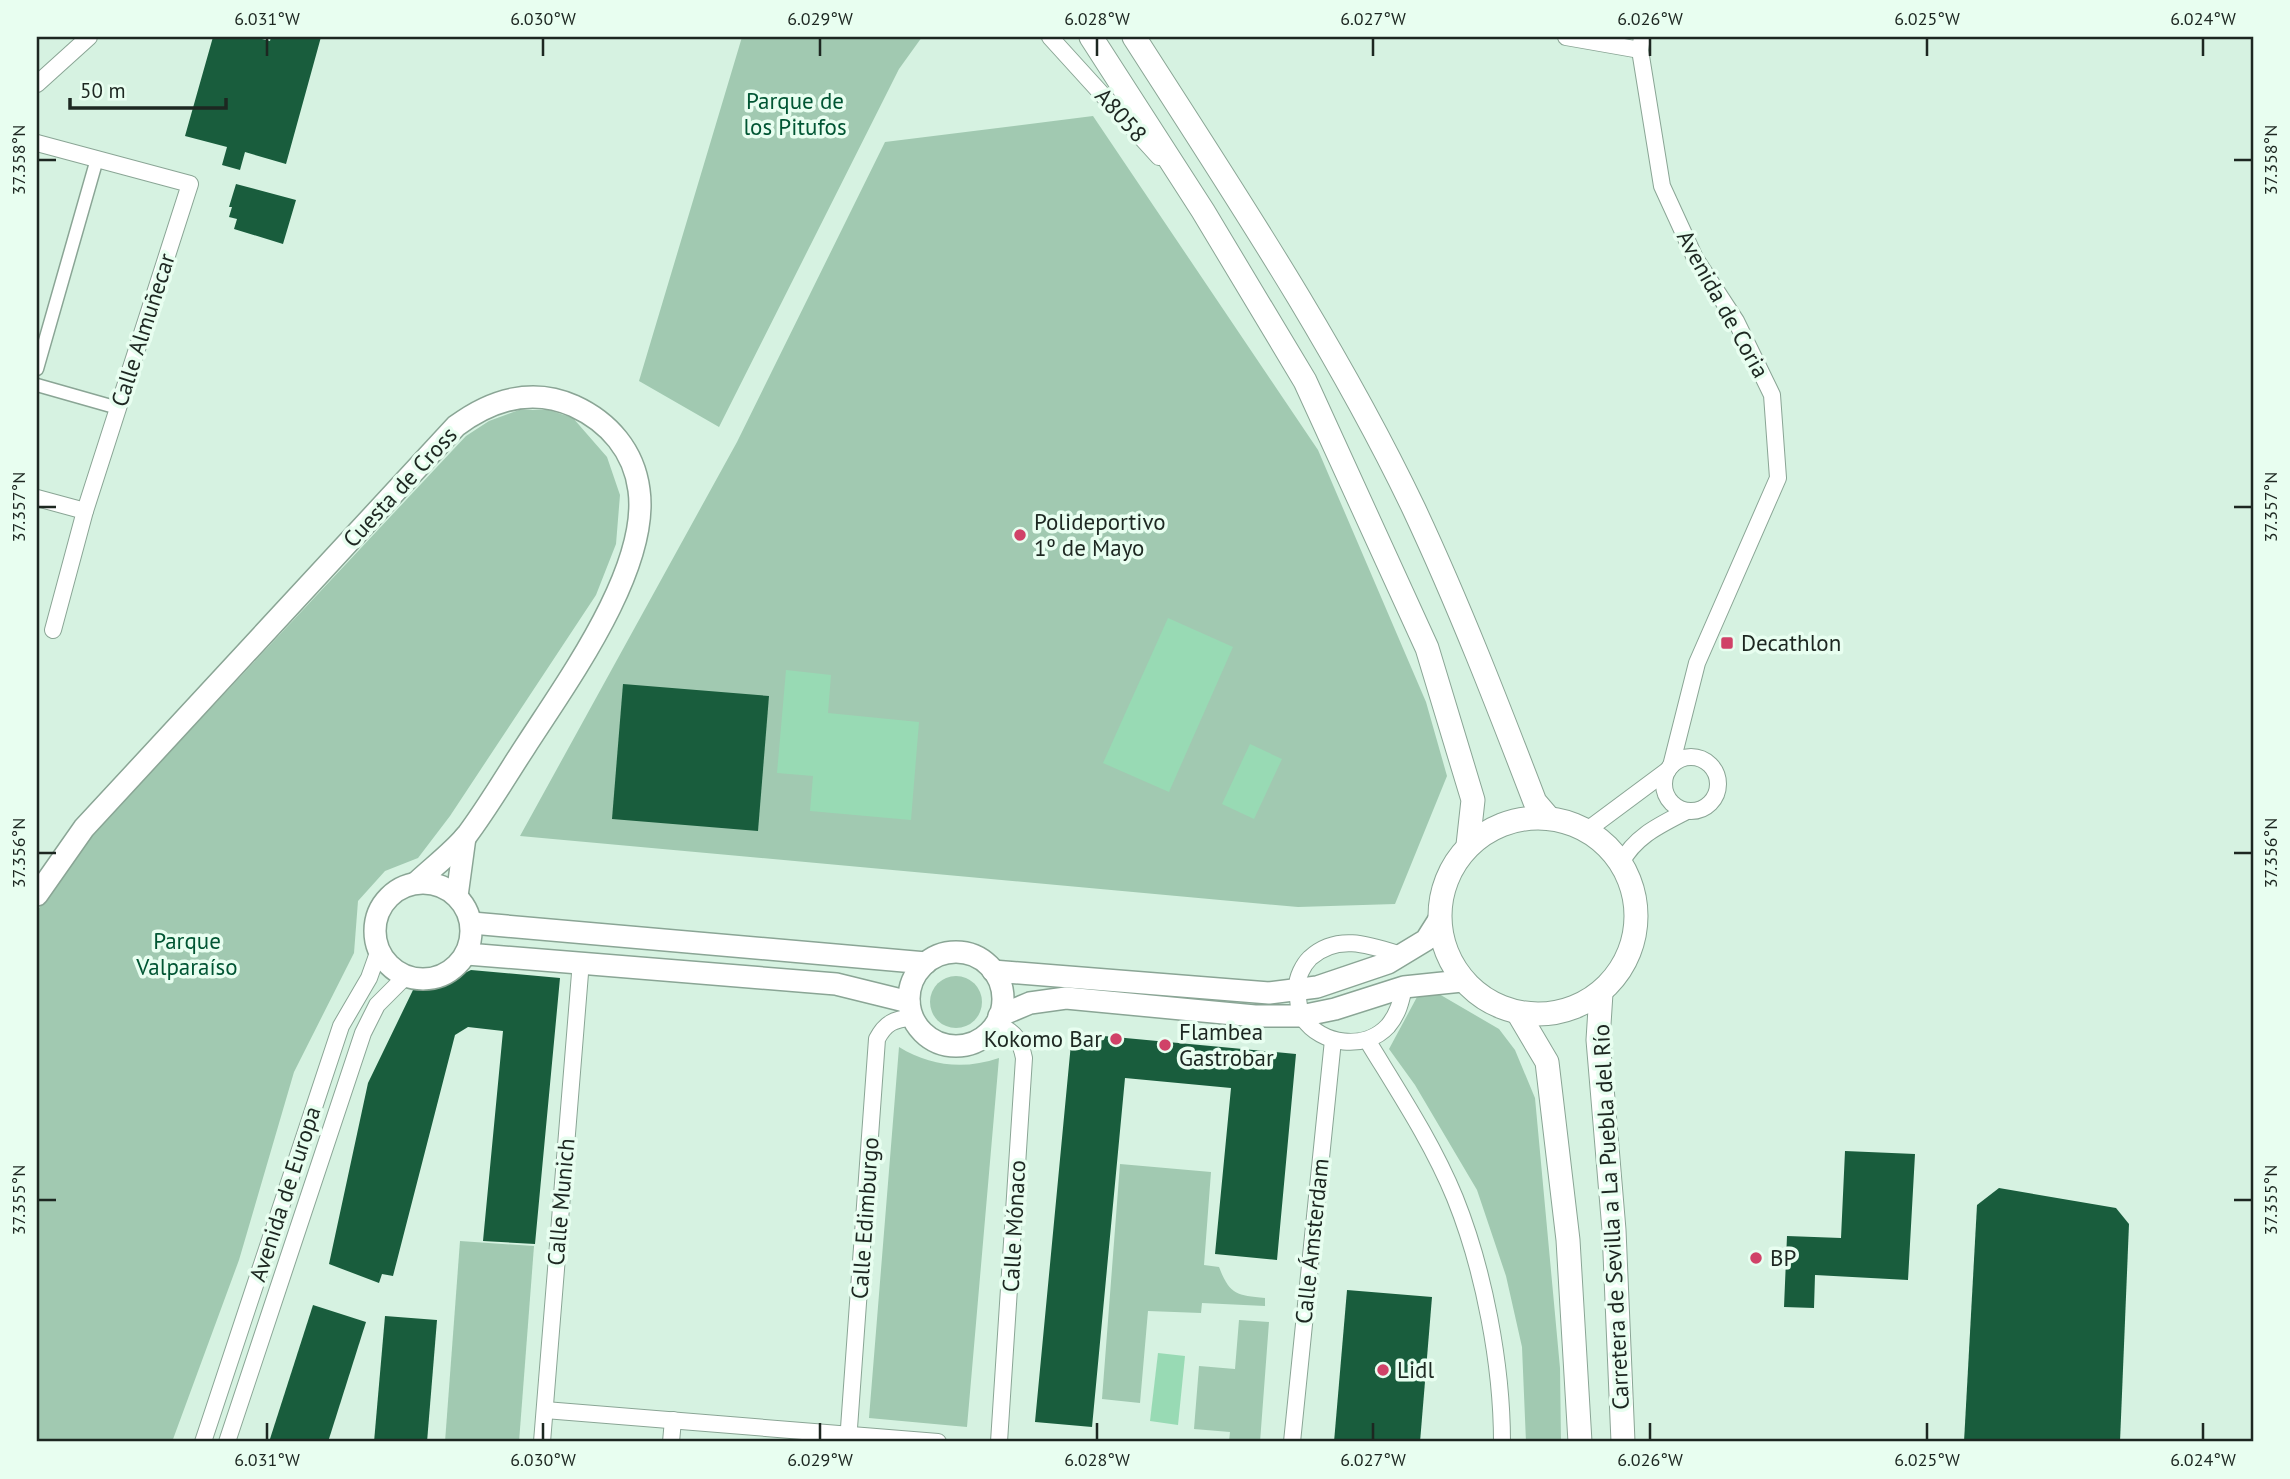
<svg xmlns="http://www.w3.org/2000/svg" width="2290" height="1479" viewBox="0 0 2290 1479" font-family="'PT Sans',sans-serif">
<rect width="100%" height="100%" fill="#d6f2e1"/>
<g fill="#a1c9b1">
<path d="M742,37H922L899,69L719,427L639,381Z"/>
<path d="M1093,116L1318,450L1426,702L1447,776L1395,904L1298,907L520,836L737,442L885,142Z"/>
<path d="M519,410H549L573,418L607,457L620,495L616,544L596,595L450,816L418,858L385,871L358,901L354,953L294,1072L239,1260L172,1442H37V911L90,837L466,436L489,421Z"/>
<circle cx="956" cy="1002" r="26"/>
<path d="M1439,994L1499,1029L1515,1050L1535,1098L1560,1368L1561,1442H1526L1522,1347L1506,1276L1477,1190L1415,1085L1389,1049L1417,997Z"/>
<path d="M899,1047C930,1066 964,1070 999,1058L967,1427L869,1418Z"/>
<path d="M1120,1164L1211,1172L1204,1265L1219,1267C1230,1295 1236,1295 1265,1298V1306L1202,1303L1201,1313L1148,1311L1140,1403L1102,1399Z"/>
<path d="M460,1241L534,1246L519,1442H445Z"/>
<path d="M1239,1320L1269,1322L1260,1442H1229L1230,1432L1194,1429L1199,1366L1235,1369Z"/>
</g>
<g fill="#98dab4">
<path d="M1168,618L1233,647L1169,792L1103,763Z"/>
<path d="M786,670L831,675L828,713L919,722L911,820L810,811L813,776L777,773Z"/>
<path d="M1250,744L1282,759L1254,819L1222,804Z"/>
<path d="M1158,1353L1185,1356L1178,1425L1150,1421Z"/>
</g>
<g fill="#195d3d">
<path d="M213,37H254L270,41L271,37H321L286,164L245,152L240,170L222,165L227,147L185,136Z"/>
<path d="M236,184L296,200L283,244L234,229L237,219L229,217L232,207H229Z"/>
<path d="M623,684L769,696L758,831L612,819Z"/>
<path d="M471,970L560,978L535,1244L483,1241L503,1031L468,1027L455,1035L393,1276L382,1274L379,1283L329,1264L368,1083L413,990L443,983Z"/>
<path d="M1072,1033L1296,1054L1277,1260L1215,1254L1231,1088L1125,1078L1092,1427L1035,1422Z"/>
<path d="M1845,1151L1915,1154L1908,1280L1815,1275L1814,1308L1784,1307L1787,1236L1841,1238Z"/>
<path d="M1999,1188L2116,1208L2129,1224L2120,1442H1964L1977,1205Z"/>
<path d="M1347,1290L1432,1297L1420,1442H1334Z"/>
<path d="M313,1305L366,1322L328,1442H269Z"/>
<path d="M385,1316L437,1320L427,1442H374Z"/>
</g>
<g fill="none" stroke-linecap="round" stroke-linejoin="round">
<g stroke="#8aa595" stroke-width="15">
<g id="pedestrian">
<path d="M37,369L97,159"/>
<path d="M37,385L118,408"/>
</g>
</g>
<g stroke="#8aa595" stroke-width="18">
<g id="minor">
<path d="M1050,37L1159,157"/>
<path d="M1566,37L1640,50"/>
<path d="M1642,37L1640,50L1662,186L1695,258L1736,321L1772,395L1778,478L1697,663L1671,766"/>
<path d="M37,84L89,37"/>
<path d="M37,143L190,184L85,511L53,630"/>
<path d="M37,498L85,511"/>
<circle cx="1691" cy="784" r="27"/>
<path d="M1586,831L1668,770"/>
<path d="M1621,863C1635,836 1660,825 1687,811"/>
<path d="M1401,955C1370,945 1337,933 1310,958C1303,965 1297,977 1297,987C1298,996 1298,1011 1303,1018C1321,1045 1365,1051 1388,1026C1398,1014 1401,1002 1404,987"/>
<path d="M996,1023C1014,1032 1020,1038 1024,1058L999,1442"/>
<path d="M1367,1040C1398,1091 1432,1142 1455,1198C1484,1270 1502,1365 1502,1442"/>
<path d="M545,1410L938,1442"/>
<path d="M203,1442L341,1026L369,978L379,950"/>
<path d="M227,1442L363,1033L377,1005L405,977"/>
<path d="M542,1442L581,961"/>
<path d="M671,1442L673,1420"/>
<path d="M848,1442L877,1039C886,1022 894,1020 912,1017"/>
<path d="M1292,1442L1333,1040"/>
</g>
</g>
<g stroke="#8aa595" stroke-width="24">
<g id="tertiary">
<circle cx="423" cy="931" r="48"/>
<path d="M37,895L84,828L456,426C491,400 532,387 574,406C609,422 634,451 639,490C650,569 566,683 525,747C506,776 488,807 467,835C453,852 433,867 417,882"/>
<path d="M457,896L465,837"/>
<path d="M472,923L926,963"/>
<circle cx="956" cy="999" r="47"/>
<path d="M467,954L836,984L909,1002"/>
<path d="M993,971L1269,993L1317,987L1388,963L1426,940L1438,921"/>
<path d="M999,1016L1030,1003L1066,998L1255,1016H1301L1335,1009L1404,987L1462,981"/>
</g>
</g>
<g stroke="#8aa595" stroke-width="25">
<g id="secondary">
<path d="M1091,37L1203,211L1305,381L1427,648L1473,800L1468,845"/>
<path d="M1134,37C1232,190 1335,344 1414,509C1459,605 1497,703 1535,802L1547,816"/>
<circle cx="1538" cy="916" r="98"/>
<path d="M1601,993L1598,1040L1614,1230L1623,1442"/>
<path d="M1518,1013L1547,1062L1568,1240L1580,1442"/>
</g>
</g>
<use href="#pedestrian" stroke="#fff" stroke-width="12"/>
<use href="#minor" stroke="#fff" stroke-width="16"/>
<use href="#tertiary" stroke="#fff" stroke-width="21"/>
<use href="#secondary" stroke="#fff" stroke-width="23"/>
</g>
<path fill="none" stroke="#1d2721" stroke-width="2.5" d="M267,38V56M543,38V56M820,38V56M1097,38V56M1373,38V56M1650,38V56M1927,38V56M2203,38V56M38,160H56M2234,160H2252M38,507H56M2234,507H2252M38,853H56M2234,853H2252M38,1200H56M2234,1200H2252M267,1423V1440M543,1423V1440M820,1423V1440M1097,1423V1440M1373,1423V1440M1650,1423V1440M1927,1423V1440M2203,1423V1440"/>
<g fill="#d04268" stroke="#e8fef0" stroke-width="2.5">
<circle cx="1020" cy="535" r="7"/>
<rect x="1720" y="636" width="14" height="14" rx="3.5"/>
<circle cx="1116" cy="1039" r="7"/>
<circle cx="1165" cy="1045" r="7"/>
<circle cx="1756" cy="1258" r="7"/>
<circle cx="1383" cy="1370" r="7"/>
</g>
<g text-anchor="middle" stroke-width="7" stroke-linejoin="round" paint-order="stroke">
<g font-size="23" fill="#053" stroke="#e8fef0">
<text x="795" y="109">Parque de<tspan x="795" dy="26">los Pitufos</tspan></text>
<text x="187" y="949">Parque<tspan x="187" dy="26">Valparaíso</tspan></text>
</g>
<g font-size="23" fill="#1d2721" stroke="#e8fef0">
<text transform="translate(1121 115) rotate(48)" y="8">A8058</text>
<text transform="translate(1723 304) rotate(61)" y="8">Avenida de Coria</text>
<text transform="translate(143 330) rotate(-72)" y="8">Calle Almuñecar</text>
<text transform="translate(400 487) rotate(-47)" y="8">Cuesta de Cross</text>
<text transform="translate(285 1194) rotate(-72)" y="8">Avenida de Europa</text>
<text transform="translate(561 1202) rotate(-85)" y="8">Calle Munich</text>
<text transform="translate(1611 1217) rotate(-93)" y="8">Carretera de Sevilla a La Puebla del Río</text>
<text transform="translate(865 1218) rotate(-86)" y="8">Calle Edimburgo</text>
<text transform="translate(1014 1226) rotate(-87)" y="8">Calle Mónaco</text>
<text transform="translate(1312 1241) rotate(-84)" y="8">Calle Ámsterdam</text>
</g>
<g font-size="23" fill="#1d2721" stroke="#e8fef0" text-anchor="start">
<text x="1034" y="530">Polideportivo<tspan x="1034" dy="26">1º de Mayo</tspan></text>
<text x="1741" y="651">Decathlon</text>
<text x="1179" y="1040">Flambea<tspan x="1179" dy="26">Gastrobar</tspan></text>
<text x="1102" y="1047" text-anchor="end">Kokomo Bar</text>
<text x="1770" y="1266">BP</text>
<text x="1397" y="1378">Lidl</text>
</g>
</g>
<rect width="2290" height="1479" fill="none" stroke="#e8fef0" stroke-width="77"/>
<path d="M70 98v10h156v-10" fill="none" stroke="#1d2721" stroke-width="3.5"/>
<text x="80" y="98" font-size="21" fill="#1d2721" stroke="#e8fef0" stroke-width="5" paint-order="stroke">50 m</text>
<rect x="38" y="38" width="2214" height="1402" fill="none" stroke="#1d2721" stroke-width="2.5"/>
<g font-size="18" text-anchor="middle" fill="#1d2721">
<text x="267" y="25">6.031°W</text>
<text x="543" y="25">6.030°W</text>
<text x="820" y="25">6.029°W</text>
<text x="1097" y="25">6.028°W</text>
<text x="1373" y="25">6.027°W</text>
<text x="1650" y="25">6.026°W</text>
<text x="1927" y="25">6.025°W</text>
<text x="2203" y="25">6.024°W</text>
<text transform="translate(19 160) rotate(-90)" y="6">37.358°N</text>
<text transform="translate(2271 160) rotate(-90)" y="6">37.358°N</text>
<text transform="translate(19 507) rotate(-90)" y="6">37.357°N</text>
<text transform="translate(2271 507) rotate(-90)" y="6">37.357°N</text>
<text transform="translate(19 853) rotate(-90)" y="6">37.356°N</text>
<text transform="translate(2271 853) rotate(-90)" y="6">37.356°N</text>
<text transform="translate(19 1200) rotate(-90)" y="6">37.355°N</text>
<text transform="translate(2271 1200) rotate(-90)" y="6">37.355°N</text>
<text x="267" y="1466">6.031°W</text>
<text x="543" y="1466">6.030°W</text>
<text x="820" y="1466">6.029°W</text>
<text x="1097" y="1466">6.028°W</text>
<text x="1373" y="1466">6.027°W</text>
<text x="1650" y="1466">6.026°W</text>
<text x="1927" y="1466">6.025°W</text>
<text x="2203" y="1466">6.024°W</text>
</g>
</svg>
